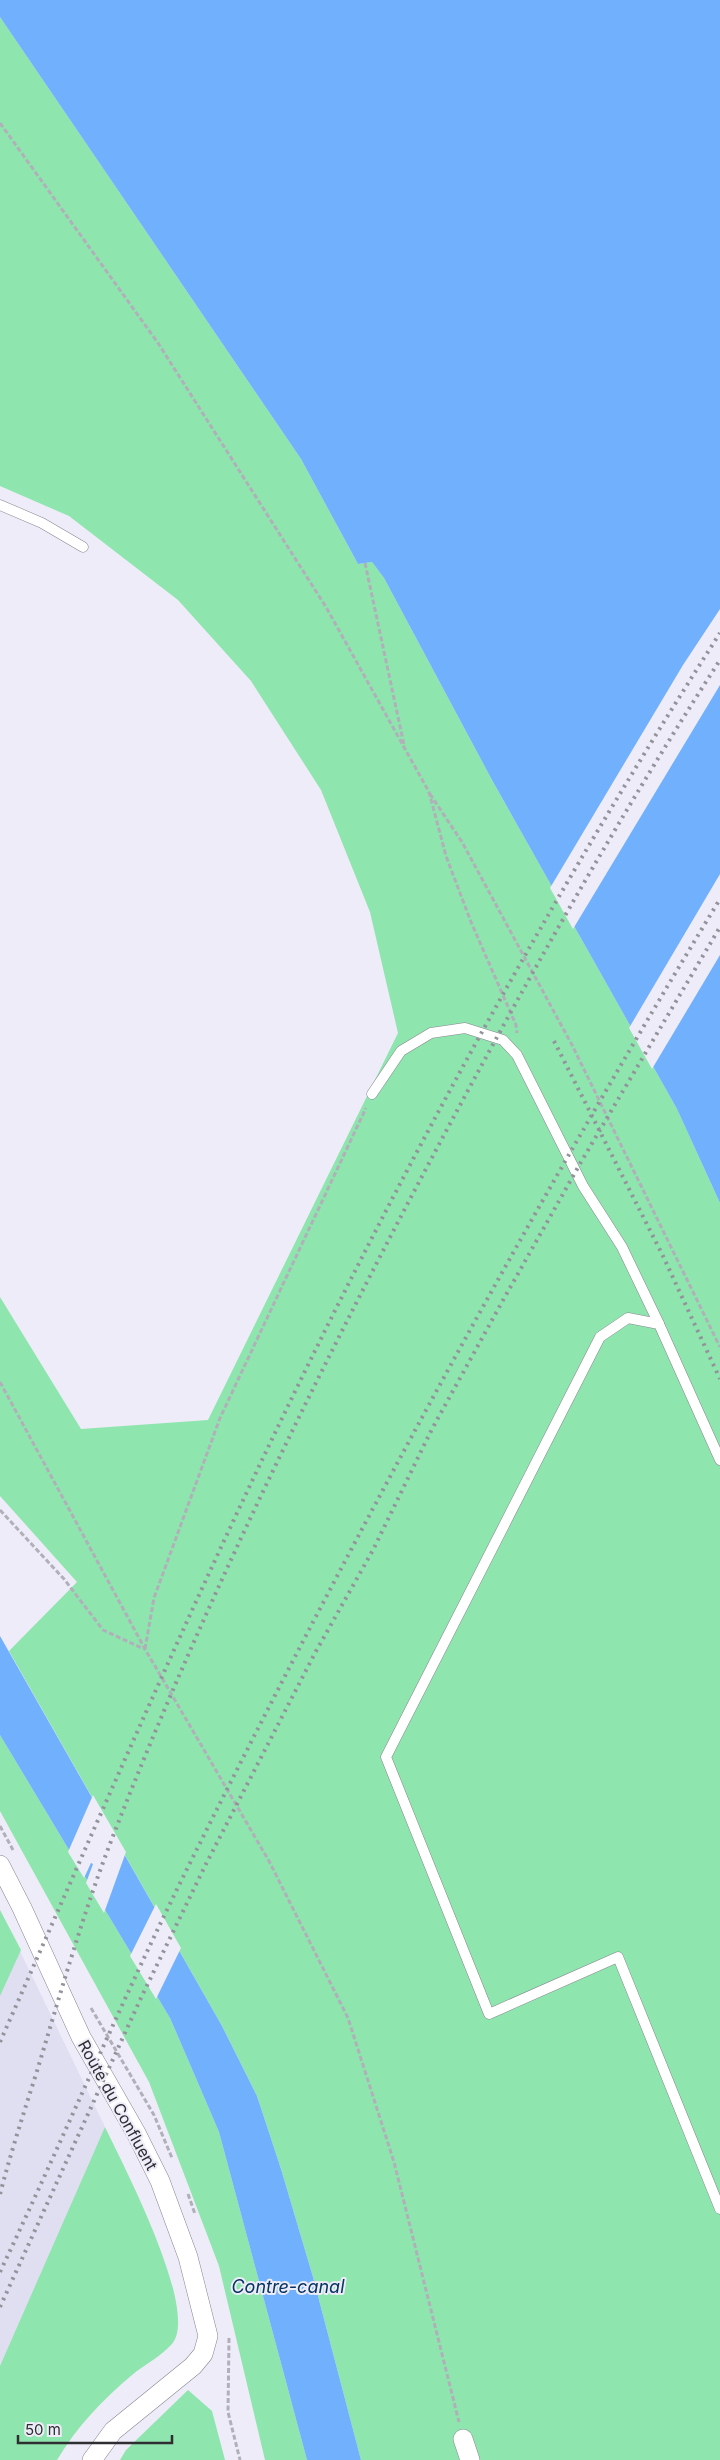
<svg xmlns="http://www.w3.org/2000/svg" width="720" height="2460" viewBox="0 0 720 2460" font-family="Inter,sans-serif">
<rect width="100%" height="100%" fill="#edecf8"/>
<path fill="#e0dff2" d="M0,1910L105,2127L17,2460H0Z"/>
<g fill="#8ee5ad">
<path d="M0,17L301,459L358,564L372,562L384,578L492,780L677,1109L720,1203V2460H361L313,2277L281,2169L257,2096L222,2026L9,1651L77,1582L0,1496V1297L81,1429L208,1420L398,1033L370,912L321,790L251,681L178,600L69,516L0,486Z"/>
<path d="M0,1735L170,2018L195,2076L219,2132L307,2460H265L219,2266L149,2082L0,1811Z"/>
<path d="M0,1910L21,1950L0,1996Z"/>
<path d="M105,2127C122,2163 202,2314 171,2345C160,2357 144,2365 132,2375C103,2399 76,2428 57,2460H0V2366Z"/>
<path d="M188,2390L212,2411L225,2460H120L126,2450Z"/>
</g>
<g fill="#70b0fc">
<path d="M0,0H720V1203L677,1109L492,780L384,578L372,562L358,564L301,459L0,17Z"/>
<path d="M0,1636L222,2026L257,2096L281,2169L313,2277L361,2460H307L219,2132L195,2076L170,2018L0,1735Z"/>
</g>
<g fill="#edecf8">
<path d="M720,609V685L573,929L550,888L683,665Z"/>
<path d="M720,874V955L652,1069L629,1028Z"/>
<path d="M93,1795L126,1852L104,1913L86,1883L93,1864L91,1863L84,1878L68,1852Z"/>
<path d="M156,1904L181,1948L156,1999L130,1956Z"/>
</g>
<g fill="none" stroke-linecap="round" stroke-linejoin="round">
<g stroke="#878791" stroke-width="11">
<g id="service">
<path d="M0,505L42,523L83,547"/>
<path d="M372,1094L401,1051L431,1033L465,1028L503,1040L517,1055L583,1186L622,1247L659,1324"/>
<path d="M720,1460L659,1324L628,1318L600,1337L386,1757L489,2014L618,1957L720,2209"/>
</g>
</g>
<g stroke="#878791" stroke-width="20">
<g id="minor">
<path d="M0,1865L22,1908L81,2037L136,2133L160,2181L188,2257L208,2336L203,2354L193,2366L113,2431L92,2460"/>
<path d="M463,2439L470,2460"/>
</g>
</g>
<g stroke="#b1b0ba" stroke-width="3" stroke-dasharray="5 2.5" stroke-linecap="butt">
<path d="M0,123L158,343L326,607L429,792L446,856L471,922L516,1025L517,1033"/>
<path d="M365,563L404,745"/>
<path d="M430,794L462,842L572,1045L720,1347"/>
<path d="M0,1382L145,1649L269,1861L348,2018L394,2162L459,2422"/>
<path d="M0,1510L64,1579L103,1630L144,1649"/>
<path d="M145,1649L154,1598L220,1418L366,1108"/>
<path d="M0,1826L13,1850"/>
<path d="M91,2008L154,2115L172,2158"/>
<path d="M188,2194L195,2214"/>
<path d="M229,2338L228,2412L240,2460"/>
</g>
<use href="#service" stroke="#fff" stroke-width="10"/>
<use href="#minor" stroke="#fff" stroke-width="19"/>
<g stroke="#93939c" stroke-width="4" stroke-dasharray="2.5 5" stroke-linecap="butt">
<path d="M554,1041L663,1256L720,1379"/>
<path d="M0,2042C101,1814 200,1584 310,1361C433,1111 570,867 720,633"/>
<path d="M0,2194C11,2152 24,2112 37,2071C61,1992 83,1913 113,1836C198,1618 301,1407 409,1201C506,1017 607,835 720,660"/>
<path d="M0,2272C66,2133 125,1992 194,1855C357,1529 531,1210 720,899"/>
<path d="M0,2307L140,2000L206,1864L315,1653L373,1550L432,1429L502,1302L581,1162L720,927"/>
</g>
</g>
<g text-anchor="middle" stroke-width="4" stroke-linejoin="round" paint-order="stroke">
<g font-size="16" fill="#2e2e33" stroke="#edecf8">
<text transform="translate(118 2105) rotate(61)" y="6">Route du Confluent</text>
</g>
<g font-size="18" font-style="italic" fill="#053463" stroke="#edecf8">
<text x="288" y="2293">Contre-canal</text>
</g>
</g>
<path d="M18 2435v8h154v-8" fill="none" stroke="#2e2e33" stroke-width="2.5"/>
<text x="25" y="2435" font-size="15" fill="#2e2e33" stroke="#edecf8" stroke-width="4" paint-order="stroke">50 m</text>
</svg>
